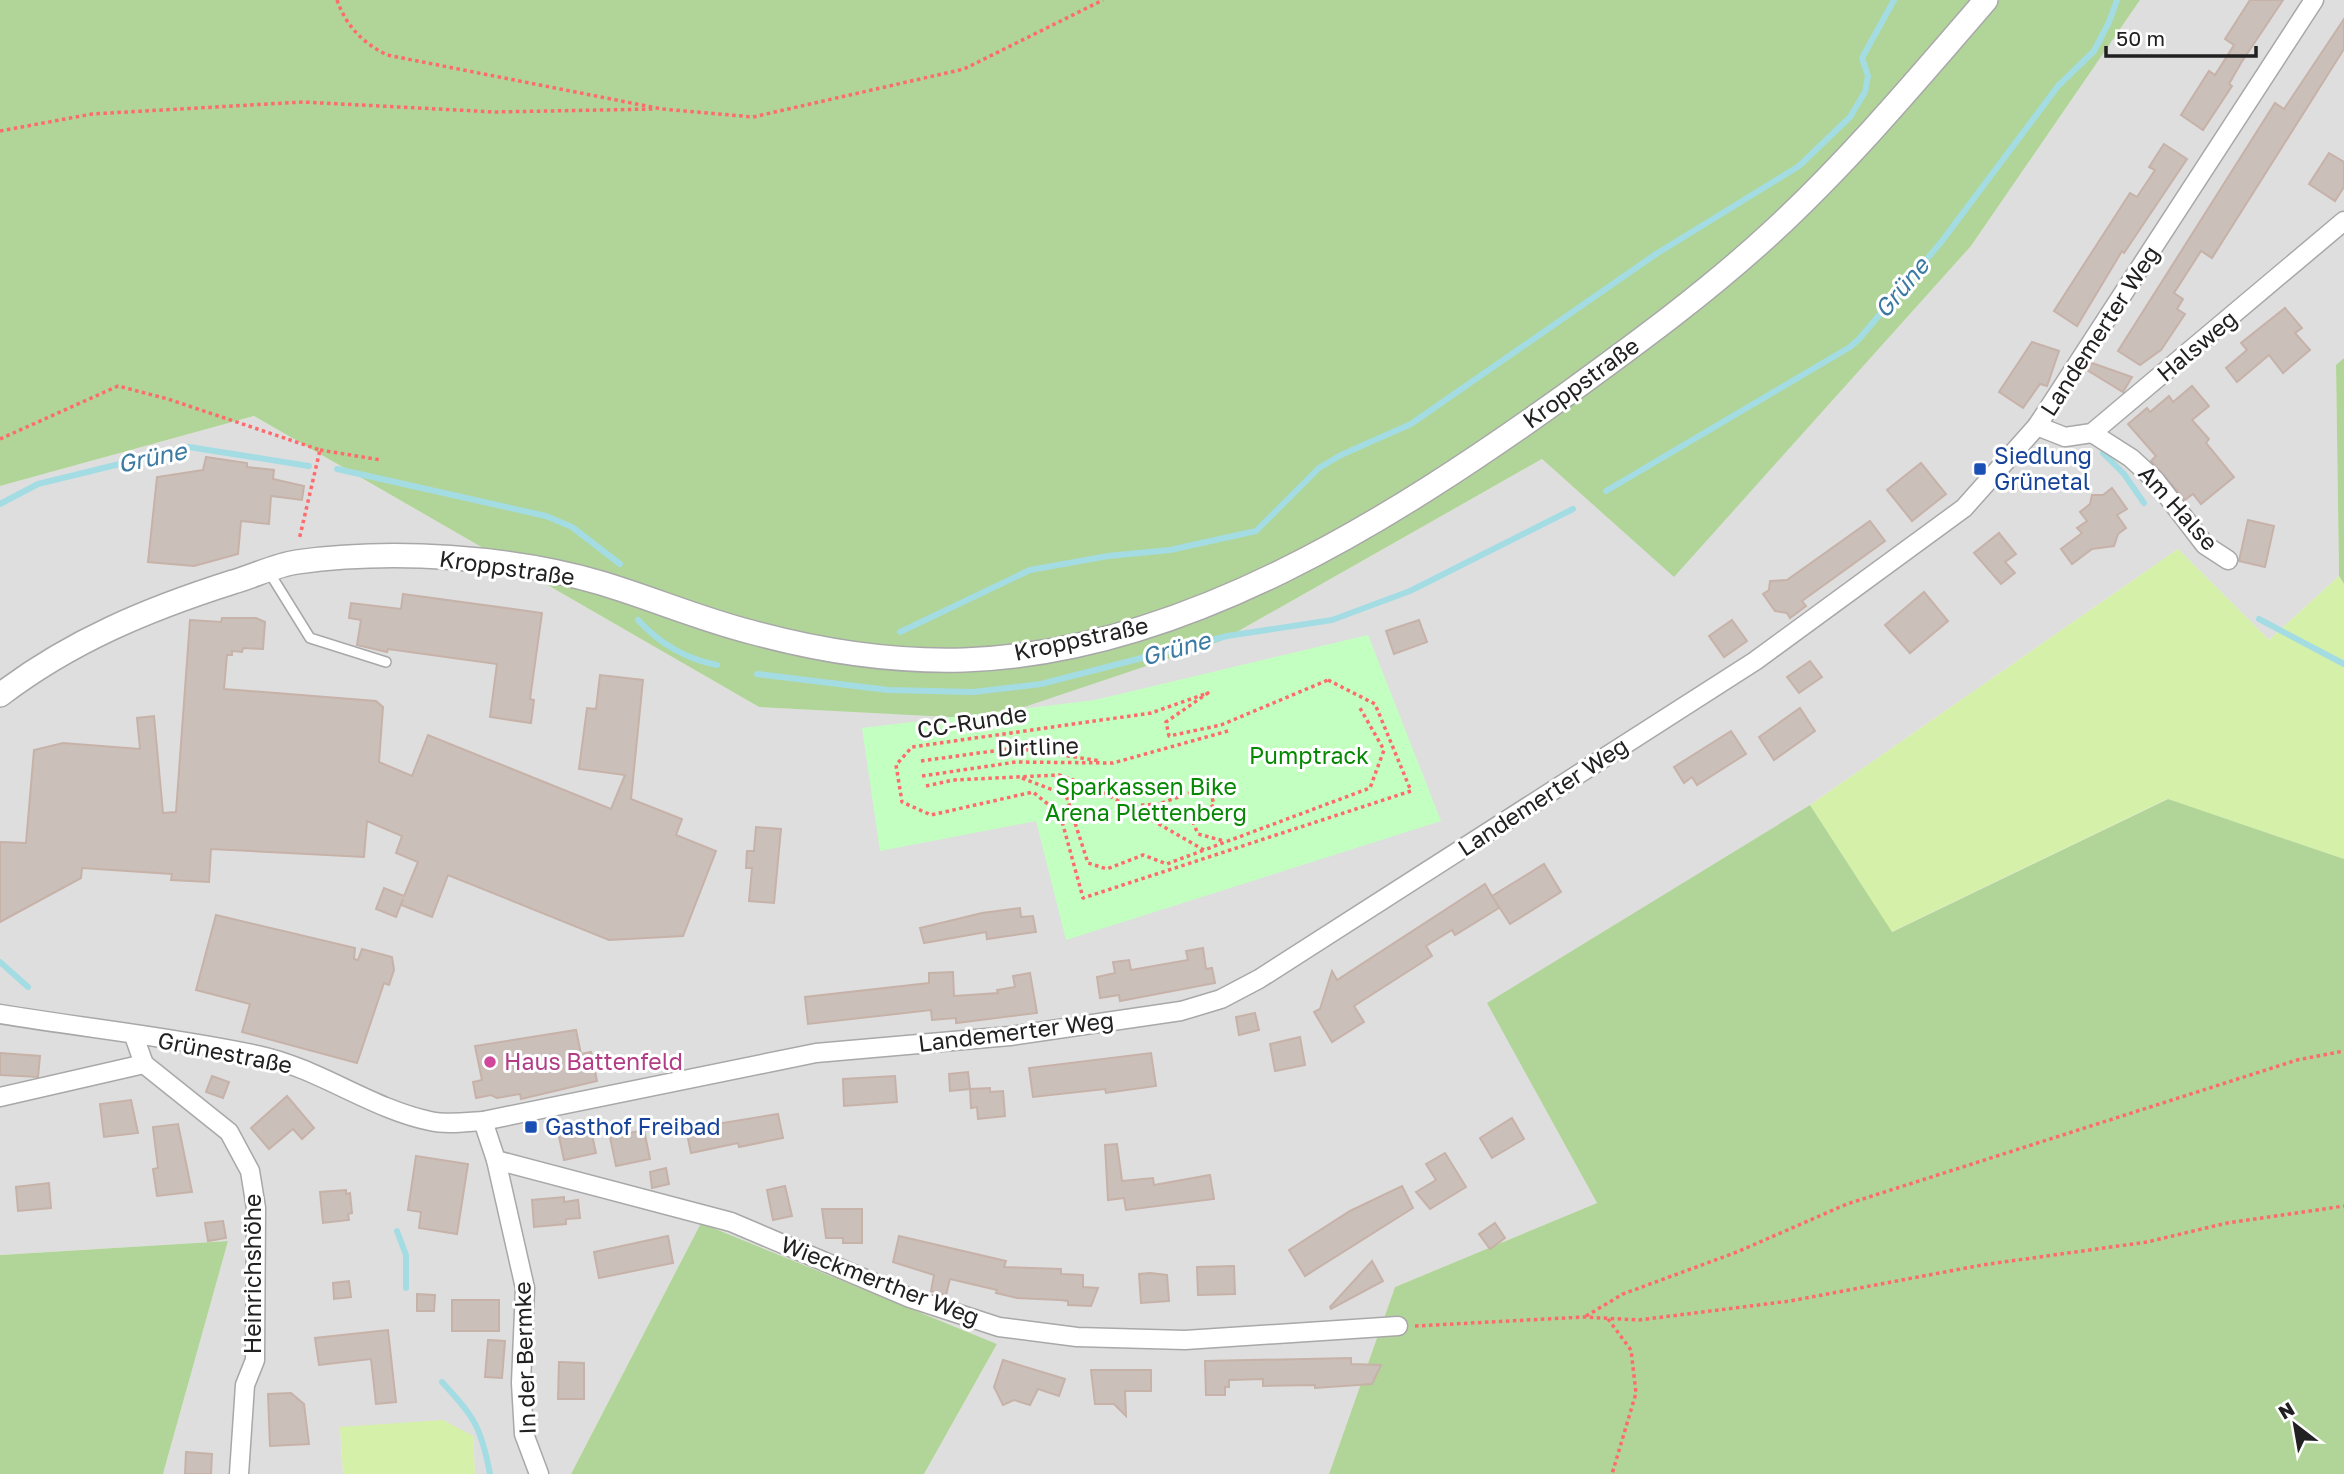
<svg xmlns="http://www.w3.org/2000/svg" width="2344" height="1474" viewBox="0 0 2344 1474" font-family="'Golos Text',sans-serif">
<rect width="100%" height="100%" fill="#f2ede7"/>
<path fill="#dfdede" d="M2140,0H2344V358L2336,366L2339,576L2269,640L2178,549L1810,805L1488,1003L1597,1203L1395,1287L1329,1474H924L997,1344L701,1223L571,1474H475L473,1436L340,1427L343,1474H163L228,1241L0,1255V486L254,416L759,707L988,718L1221,641L1542,459L1674,576L1971,246Z"/>
<g fill="#d4f0a9">
<path d="M2178,549L2269,640L2339,576L2344,584V859L2167,799L1891,932L1810,805Z"/>
<path d="M443,1420L473,1436L475,1474H343L340,1427Z"/>
</g>
<g fill="#b1d598">
<path d="M0,0H2140L1971,246L1674,577L1542,459L1221,641L988,719L759,707L254,416L0,486Z"/>
<path d="M2344,358V584L2339,576L2336,365Z"/>
<path d="M2168,799L2344,859V1474H1329L1395,1287L1597,1203L1487,1003L1810,805L1892,932Z"/>
<path d="M701,1223L997,1344L924,1474H571Z"/>
<path d="M228,1241L163,1474H0V1255Z"/>
</g>
<path fill="#c3ffc1" d="M1368,635L1441,821L1066,940L1036,821L880,851L862,728L1095,700Z"/>
<g fill="none" stroke-linecap="round" stroke-linejoin="round">
<g stroke="#a4dce4" stroke-width="6">
<path d="M2103,453L2124,474L2144,503"/>
<path d="M337,469L546,516L572,527L620,564"/>
<path d="M1606,491L1850,347L1859,339L1942,241L2058,86L2094,51L2109,22L2117,0"/>
<path d="M0,504L38,484L189,447L309,466"/>
<path d="M2259,619L2344,664"/>
<path d="M638,620C660,644 686,659 717,665"/>
<path d="M900,632L1030,570L1108,556L1170,550L1256,531L1319,468L1341,455L1411,424L1656,254L1799,166L1850,117L1865,92L1868,76L1862,58L1894,0"/>
<path d="M757,674L888,690L973,692L1041,684L1227,636L1332,620L1410,591L1573,509"/>
<path d="M0,962L28,987"/>
<path d="M397,1231L406,1255V1288"/>
<path d="M442,1382C474,1417 481,1426 490,1474"/>
</g>
</g>
<g fill="#cbbfb9" stroke="#c6b2a8" stroke-width="2">
<path d="M2250,0H2283L2241,63L2229,84L2232,86L2203,130L2181,115L2209,71L2215,75L2234,45L2225,39Z"/>
<path d="M2344,19V49L2212,258L2201,251L2174,293L2183,299L2177,309L2185,314L2161,350L2140,365L2118,351L2275,103L2284,109Z"/>
<path d="M2164,144L2187,159L2124,253L2122,251L2077,326L2054,311L2130,193L2137,197L2155,170L2149,167Z"/>
<path d="M2329,153L2344,162V187L2335,201L2309,184Z"/>
<path d="M2285,308L2302,328L2295,333L2310,350L2283,373L2269,355L2237,382L2226,368L2247,350L2241,343Z"/>
<path d="M2032,342L2059,351L2047,386L2040,384L2023,408L1999,392Z"/>
<path d="M2092,363L2132,377L2123,392L2087,370Z"/>
<path d="M2192,386L2209,406L2192,420L2209,439L2206,443L2234,477L2201,504L2193,494L2185,500L2151,461L2156,456L2128,424L2147,408L2150,412L2169,396L2173,402Z"/>
<path d="M206,457L247,463V467L274,470L273,479L304,486L302,500L271,496L269,524L241,521L238,554L194,566L148,562L157,477L203,470Z"/>
<path d="M1921,463L1946,494L1912,521L1887,490Z"/>
<path d="M2112,488L2127,509L2117,515L2126,528L2118,534L2114,546L2092,549L2072,564L2061,549L2082,533L2077,528L2087,521L2080,512L2090,504L2092,495H2103Z"/>
<path d="M2248,520L2274,526L2265,567L2239,561Z"/>
<path d="M1870,521L1885,541L1802,601L1806,606L1790,618L1787,613L1775,611L1763,594L1769,590L1770,581L1787,580Z"/>
<path d="M1999,533L2016,554L2005,562L2015,573L2001,584L1974,553Z"/>
<path d="M1924,592L1948,621L1910,653L1885,625Z"/>
<path d="M403,594L542,613L530,699L534,700L531,723L490,717L497,664L388,649L387,652L357,645L361,620L349,618L351,603L401,609Z"/>
<path d="M222,618H256L265,622L263,649L243,648L242,652L232,651V655H227L224,689L376,701L383,707L379,762L412,776L428,735L611,809L625,775L579,769L587,708L596,709L600,675L643,680L631,799L682,819L676,835L716,851L683,936L609,940L448,875L432,917L401,905L403,899L396,917L376,909L384,888L404,896L418,862L396,853L402,836L367,821L364,857L211,849L209,882L171,880L172,874L82,868L81,878L0,922V842L26,843L34,750L63,743L140,749L137,718L154,716L163,813L176,812L190,620L221,622Z"/>
<path d="M1419,620L1427,642L1394,654L1386,631Z"/>
<path d="M1732,620L1747,641L1724,657L1709,636Z"/>
<path d="M1810,661L1822,677L1799,693L1787,677Z"/>
<path d="M1800,708L1815,731L1774,760L1759,737Z"/>
<path d="M1731,731L1746,754L1697,785L1692,777L1684,783L1674,767Z"/>
<path d="M756,827L781,829L774,903L749,901L752,868H746L747,851H754Z"/>
<path d="M1544,864L1561,892L1510,924L1492,896Z"/>
<path d="M1485,884L1499,908L1455,935L1452,930L1426,946L1432,956L1354,1006L1364,1022L1332,1042L1314,1012L1320,1009L1332,971L1337,980Z"/>
<path d="M1020,908L1021,917L1033,916L1036,932L987,939L986,932L924,943L920,928L982,913Z"/>
<path d="M216,915L355,948L354,959L358,960L362,949L392,957L394,970L389,985L384,983L357,1063L242,1032L250,1004L196,990Z"/>
<path d="M1203,948L1206,969L1212,968L1215,983L1120,1001L1119,995L1100,998L1097,977L1115,973L1113,962L1129,960L1131,970L1188,960L1186,951Z"/>
<path d="M953,972L954,996L998,993L997,990L1015,987L1013,976L1030,973L1037,1013L956,1023V1018L932,1020L931,1010L808,1024L805,997L929,983V973Z"/>
<path d="M1255,1013L1259,1030L1239,1035L1236,1017Z"/>
<path d="M576,1030L581,1054L591,1052L597,1081L521,1099L520,1094L497,1098L491,1095L476,1098L473,1082L482,1080L475,1046Z"/>
<path d="M1300,1037L1305,1065L1275,1071L1270,1044Z"/>
<path d="M0,1053L40,1056L38,1077L0,1075Z"/>
<path d="M1151,1053L1156,1086L1106,1093L1105,1089L1033,1097L1029,1068Z"/>
<path d="M968,1072L970,1089L950,1091L949,1074Z"/>
<path d="M212,1076L229,1082L223,1098L206,1092Z"/>
<path d="M895,1076L897,1102L844,1106L843,1079Z"/>
<path d="M990,1088V1092L1003,1091L1005,1116L978,1119L977,1107L971,1108L970,1089Z"/>
<path d="M287,1096L314,1128L302,1139L293,1129L269,1149L251,1128Z"/>
<path d="M131,1100L138,1133L104,1137L100,1104Z"/>
<path d="M778,1114L783,1138L739,1147L738,1143L691,1153L686,1129Z"/>
<path d="M1512,1118L1524,1139L1492,1158L1480,1138Z"/>
<path d="M178,1124L192,1192L157,1196L153,1169L158,1168L153,1127Z"/>
<path d="M590,1126L596,1153L564,1160L558,1132Z"/>
<path d="M644,1130L650,1159L616,1166L610,1137Z"/>
<path d="M1117,1144L1122,1181L1153,1178L1154,1185L1210,1175L1214,1199L1126,1210L1124,1198L1108,1200L1105,1145Z"/>
<path d="M1445,1153L1466,1187L1430,1209L1416,1192L1436,1180L1426,1164Z"/>
<path d="M416,1156L468,1164L457,1234L419,1228L421,1212L408,1210Z"/>
<path d="M666,1168L669,1184L652,1188L650,1172Z"/>
<path d="M49,1183L51,1208L18,1211L16,1187Z"/>
<path d="M785,1186L792,1216L773,1220L767,1190Z"/>
<path d="M1402,1186L1413,1208L1305,1276L1289,1250L1350,1211Z"/>
<path d="M346,1190V1194L350,1193L352,1213L348,1214L349,1220L323,1223L320,1192Z"/>
<path d="M564,1197V1202L578,1200L580,1218L566,1219V1224L534,1227L532,1200Z"/>
<path d="M822,1209H862V1243H843V1238H826Z"/>
<path d="M223,1221L226,1238L208,1241L205,1223Z"/>
<path d="M1495,1223L1505,1238L1490,1249L1479,1234Z"/>
<path d="M668,1236L673,1263L599,1278L594,1252Z"/>
<path d="M899,1236L1006,1261L1004,1267L1061,1269V1274L1083,1275V1287L1098,1288L1091,1306L1068,1305V1301L1060,1300L1017,1298L996,1293L997,1290L950,1279L946,1295L931,1291L934,1275L893,1262Z"/>
<path d="M1372,1261L1383,1281L1331,1309L1330,1307Z"/>
<path d="M1234,1266L1235,1294L1198,1295L1197,1267Z"/>
<path d="M1150,1273L1167,1275L1169,1301L1141,1303L1139,1274Z"/>
<path d="M349,1281L351,1297L334,1299L333,1283Z"/>
<path d="M417,1294L435,1295L434,1311H417Z"/>
<rect x="452" y="1300" width="47" height="31"/>
<path d="M388,1330L396,1402L376,1404L371,1359L319,1365L315,1338Z"/>
<path d="M488,1340L505,1341L502,1378L485,1377Z"/>
<path d="M1351,1358V1364L1381,1365L1372,1384L1315,1388V1385L1263,1386V1379L1229,1380V1387H1225V1395H1206L1205,1361Z"/>
<path d="M1003,1360L1065,1379L1059,1396L1038,1389L1030,1405L1014,1400L1003,1405L994,1387Z"/>
<path d="M559,1362L584,1363V1399H558Z"/>
<path d="M1091,1370H1151V1391H1125L1126,1416L1114,1404H1095Z"/>
<path d="M291,1393L304,1404L309,1444L270,1446L268,1394Z"/>
<path d="M186,1452L212,1454L211,1474H185Z"/>
</g>
<g fill="none" stroke-linecap="round" stroke-linejoin="round">
<g stroke="#a8a8a8" stroke-width="12">
<path id="service" d="M269,572L310,638L386,662"/>
</g>
<g stroke="#a8a8a8" stroke-width="21">
<g id="minor">
<path d="M2037,426L2065,437L2092,433L2344,221"/>
<path d="M2092,433L2131,458L2155,480L2205,545L2228,560"/>
<path d="M0,1014C85,1028 173,1037 257,1055C319,1068 369,1108 430,1121C447,1125 466,1122 483,1121L816,1053L1010,1036L1181,1011L1221,999L1259,979L1755,661L1964,508L2037,426L2314,0"/>
<path d="M134,1036L144,1064L229,1132L250,1171L256,1208L255,1360L245,1385L239,1474"/>
<path d="M0,1097L144,1064"/>
<path d="M483,1121L496,1160L525,1288L521,1383L524,1434L539,1474"/>
<path d="M496,1160L731,1222L910,1298L999,1327L1077,1337L1185,1340L1398,1326"/>
</g>
</g>
<g stroke="#a8a8a8" stroke-width="26">
<path id="tertiary" d="M0,695C71,641 148,609 233,582C254,576 276,565 297,562C391,549 510,556 601,583C651,598 700,619 751,632C820,651 893,662 964,660C1183,653 1394,518 1567,394C1637,343 1707,292 1771,233C1849,161 1917,80 1986,0"/>
</g>
<g stroke="#ff6b6c" stroke-width="3.5" stroke-dasharray="3.5 3.5" stroke-linecap="butt">
<path d="M337,0C346,26 363,43 387,55L662,109L753,117L964,69L1103,0"/>
<path d="M0,131L92,114L303,102L495,112L654,109"/>
<path d="M0,439L118,386L168,399L320,450L299,540"/>
<path d="M320,450L381,460"/>
<path d="M1328,680L1375,704L1411,791L1083,898L1060,814L1033,792L931,815L902,802L896,765L912,747L1151,713L1208,693L1166,722L1169,736L1221,725Z"/>
<path d="M921,761L1015,748L1101,761"/>
<path d="M922,776L1016,762L1113,763L1228,731"/>
<path d="M1022,778L1066,795L1088,863L1107,869L1143,855L1167,864L1204,850"/>
<path d="M926,786L953,780L1059,775L1096,788L1204,850L1370,788L1384,750L1360,708"/>
<path d="M1127,806L1159,804L1209,786L1214,805L1192,820L1198,834L1224,841"/>
<path d="M1586,1316L1623,1294L1737,1252L1847,1204L2297,1060L2344,1051"/>
<path d="M1608,1319L1631,1350L1636,1393L1612,1474"/>
<path d="M1415,1326L1584,1317L1639,1320L1790,1301L1982,1265L2147,1242L2227,1223L2344,1206"/>
</g>
<use href="#service" stroke="#fff" stroke-width="9"/>
<use href="#minor" stroke="#fff" stroke-width="18"/>
<use href="#tertiary" stroke="#fff" stroke-width="23"/>
</g>
<g fill="#1a4fb4" stroke="#fff" stroke-width="2.5">
<rect x="1973" y="462" width="14" height="14" rx="3.5"/>
<rect x="524" y="1120" width="14" height="14" rx="3.5"/>
</g>
<circle fill="#d1479c" stroke="#fff" stroke-width="2.5" cx="490" cy="1062" r="7"/>
<g text-anchor="middle" stroke-width="6" stroke-linejoin="round" paint-order="stroke">
<g font-size="23" fill="#212121" stroke="#fff">
<text transform="translate(2100 331) rotate(-57)" y="8">Landemerter Weg</text>
<text transform="translate(2197 346) rotate(-40)" y="8">Halsweg</text>
<text transform="translate(1581 383) rotate(-36)" y="8">Kroppstraße</text>
<text transform="translate(2178 508) rotate(48)" y="8">Am Halse</text>
<text transform="translate(507 568) rotate(8)" y="8">Kroppstraße</text>
<text transform="translate(1081 639) rotate(-12)" y="8">Kroppstraße</text>
<text transform="translate(972 722) rotate(-9)" y="8">CC-Runde</text>
<text transform="translate(1038 747) rotate(-2)" y="8">Dirtline</text>
<text transform="translate(1543 797) rotate(-33)" y="8">Landemerter Weg</text>
<text transform="translate(1016 1032) rotate(-7)" y="8">Landemerter Weg</text>
<text transform="translate(225 1053) rotate(11)" y="8">Grünestraße</text>
<text transform="translate(253 1274) rotate(-90)" y="8">Heinrichshöhe</text>
<text transform="translate(880 1281) rotate(21)" y="8">Wieckmerther Weg</text>
<text transform="translate(525 1358) rotate(-92)" y="8">In der Bermke</text>
</g>
<g font-size="23" fill="#164399" stroke="#fff" text-anchor="start">
<text x="1994" y="464">Siedlung<tspan x="1994" dy="26">Grünetal</tspan></text>
<text x="545" y="1135">Gasthof Freibad</text>
</g>
<g font-size="23" fill="#058802" stroke="#fff">
<text x="1309" y="764">Pumptrack</text>
<text x="1146" y="795">Sparkassen Bike<tspan x="1146" dy="26">Arena Plettenberg</tspan></text>
</g>
<g font-size="23" fill="#b23c85" stroke="#fff" text-anchor="start">
<text x="504" y="1070">Haus Battenfeld</text>
</g>
<g font-size="24" font-style="italic" fill="#3b7aa2" stroke="#fff">
<text transform="translate(1902 288) rotate(-50)" y="8">Grüne</text>
<text transform="translate(152 458) rotate(-12)" y="8">Grüne</text>
<text transform="translate(1176 649) rotate(-15)" y="8">Grüne</text>
</g>
</g>
<g transform="translate(2295 1425) rotate(329)" stroke="#ffffff" stroke-width="5" paint-order="stroke">
<path d="M0-5L12 26L0 18L-12 26Z" fill="#212121"/>
<text y="-10" font-size="19" font-weight="bold" text-anchor="middle" fill="#212121">N</text>
</g>
<path d="M2106 46v10h150v-10" fill="none" stroke="#212121" stroke-width="3.5"/>
<text x="2116" y="46" font-size="21" fill="#212121" stroke="#ffffff" stroke-width="5" paint-order="stroke">50 m</text>
</svg>
